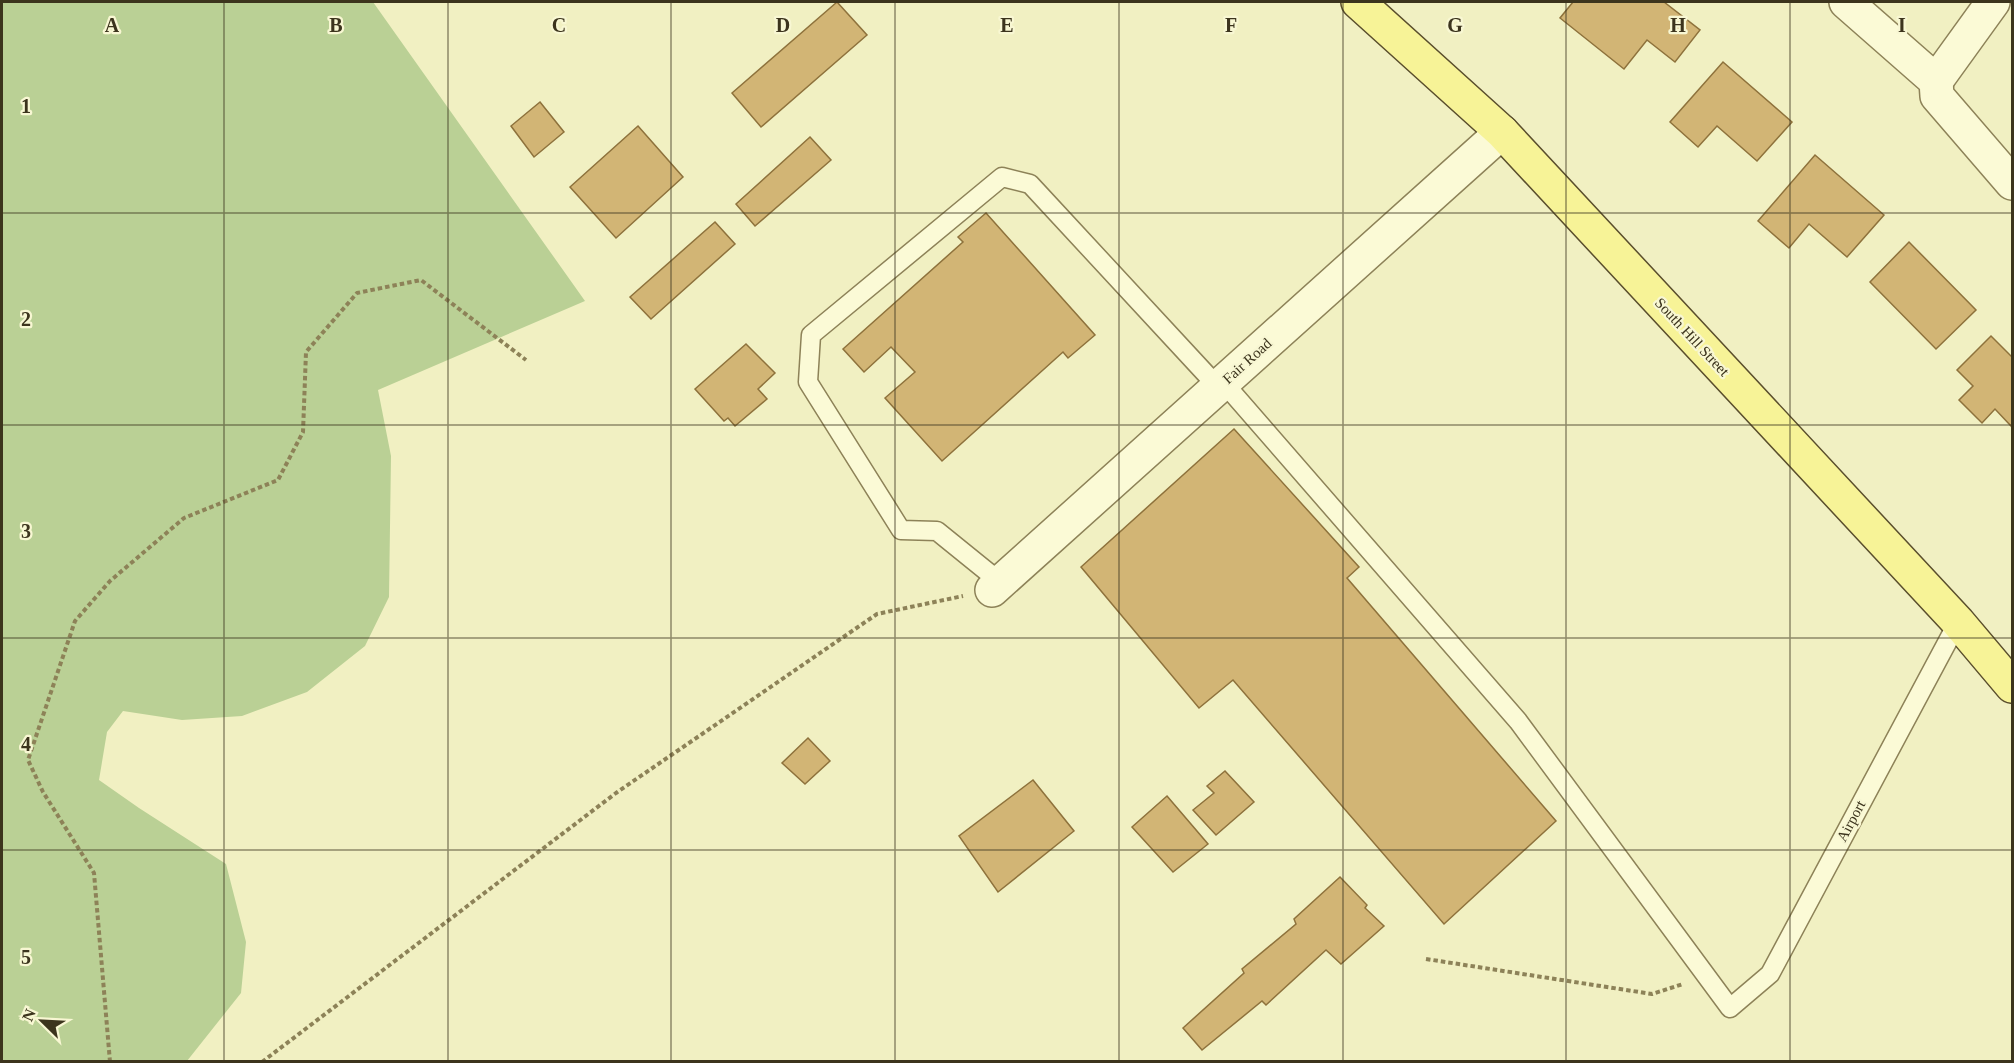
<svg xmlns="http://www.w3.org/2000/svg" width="2014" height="1063" viewBox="0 0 2014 1063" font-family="Georgia,serif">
<rect width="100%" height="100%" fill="#f1f0c2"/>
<path fill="#bad095" d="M2,2H373L585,301L378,390L391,456L389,597L365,646L307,692L242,716L182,720L123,711L107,732L99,780L139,808L226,864L246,942L241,993L187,1061H2Z"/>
<g fill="#d2b575" stroke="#8e723c" stroke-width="1.5">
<path d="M837,2L867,35L761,127L732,93Z"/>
<path d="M1573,2H1664L1700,30L1675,62L1647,40L1624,69L1560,18Z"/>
<path d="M1723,62L1792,122L1757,161L1717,126L1698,147L1670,122Z"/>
<path d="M540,102L564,132L534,157L511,126Z"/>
<path d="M638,126L683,177L616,238L570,187Z"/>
<path d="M810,137L831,160L755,226L736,204Z"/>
<path d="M1815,155L1884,215L1847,257L1809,224L1789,248L1758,221Z"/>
<path d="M986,213L1095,335L1068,358L1063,352L942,461L885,398L915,372L891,347L864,372L843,349L963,242L958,237Z"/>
<path d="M715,222L735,244L651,319L630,297Z"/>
<path d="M1909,242L1976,310L1936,349L1870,282Z"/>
<path d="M1991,336L2012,357V427L1995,409L1982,423L1959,400L1973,386L1957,370Z"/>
<path d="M746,344L775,373L758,389L767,399L735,426L728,418L724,421L695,389Z"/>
<path d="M1234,429L1359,567L1347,578L1556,821L1444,924L1233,680L1199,708L1081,567Z"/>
<path d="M808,738L830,761L805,784L782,763Z"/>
<path d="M1225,771L1254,802L1216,835L1193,810L1214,793L1207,786Z"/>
<path d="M1033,780L1074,831L998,892L959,836Z"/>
<path d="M1167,796L1208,844L1173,872L1132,827Z"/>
<path d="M1340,877L1367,905L1365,908L1384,926L1341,964L1326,950L1266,1005L1262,1001L1202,1050L1183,1028L1244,973L1242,969L1296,924L1294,919Z"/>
</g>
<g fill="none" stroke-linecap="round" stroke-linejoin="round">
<g stroke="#8d8258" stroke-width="21">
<g id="lane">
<path d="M1223,382L1518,721L1730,1008L1770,974L1958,622"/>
<path d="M1000,582L937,531L901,530L808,382L811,335L1002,177L1030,184L1218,387"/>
</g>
</g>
<g stroke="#8d8258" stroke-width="36">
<g id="street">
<path d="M1846,2L1936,81L1937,96L2012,183"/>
<path d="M1936,81L1993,2"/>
<path d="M992,590L1502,132"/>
</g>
</g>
<g stroke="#5a4e2c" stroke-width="36">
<path id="primary" d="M1358,2L1502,132L1958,622L2012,686"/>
</g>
<g stroke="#8d8258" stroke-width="4" stroke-dasharray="4.5 3" stroke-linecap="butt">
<path d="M1426,959L1652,994L1683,984"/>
<path d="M110,1062L94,873L43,792L28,760L75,621L110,581L184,518L278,480L303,432L306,352L357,293L421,280L526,360"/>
<path d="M262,1062L616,793L877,614L963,596"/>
</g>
<use href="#lane" stroke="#fbfad6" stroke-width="18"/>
<use href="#street" stroke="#fbfad6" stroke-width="33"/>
<use href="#primary" stroke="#f7f397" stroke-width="33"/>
</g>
<path fill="none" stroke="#3c341d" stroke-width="1.5" stroke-opacity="0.55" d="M224,2V1062M448,2V1062M671,2V1062M895,2V1062M1119,2V1062M1343,2V1062M1566,2V1062M1790,2V1062M2,213H2012M2,425H2012M2,638H2012M2,850H2012"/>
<g text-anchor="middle" stroke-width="4.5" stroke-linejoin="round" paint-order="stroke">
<g font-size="15" fill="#3c341d" stroke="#f8f7d3">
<text transform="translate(1692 337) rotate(47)" y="5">South Hill Street</text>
<text transform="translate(1247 361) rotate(-42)" y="5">Fair Road</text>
<text transform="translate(1851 821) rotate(-62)" y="5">Airport</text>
</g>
</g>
<g font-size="20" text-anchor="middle" font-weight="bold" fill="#3c341d" stroke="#f8f7d3" stroke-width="4.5" stroke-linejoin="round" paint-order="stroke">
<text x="112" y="32">A</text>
<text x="336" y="32">B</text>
<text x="559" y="32">C</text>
<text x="783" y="32">D</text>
<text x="1007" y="32">E</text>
<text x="1231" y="32">F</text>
<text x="1455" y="32">G</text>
<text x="1678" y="32">H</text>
<text x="1902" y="32">I</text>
<text x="26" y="113">1</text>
<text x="26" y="326">2</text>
<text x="26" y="538">3</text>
<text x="26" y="751">4</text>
<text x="26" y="964">5</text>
</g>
<rect width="2014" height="1063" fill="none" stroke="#3c341d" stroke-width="6"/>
<g transform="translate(42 1021) rotate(294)" stroke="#f8f7d3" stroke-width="4.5" paint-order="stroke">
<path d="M0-4.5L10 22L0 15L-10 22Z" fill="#3c341d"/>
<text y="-9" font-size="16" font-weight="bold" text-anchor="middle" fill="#3c341d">N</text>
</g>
</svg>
